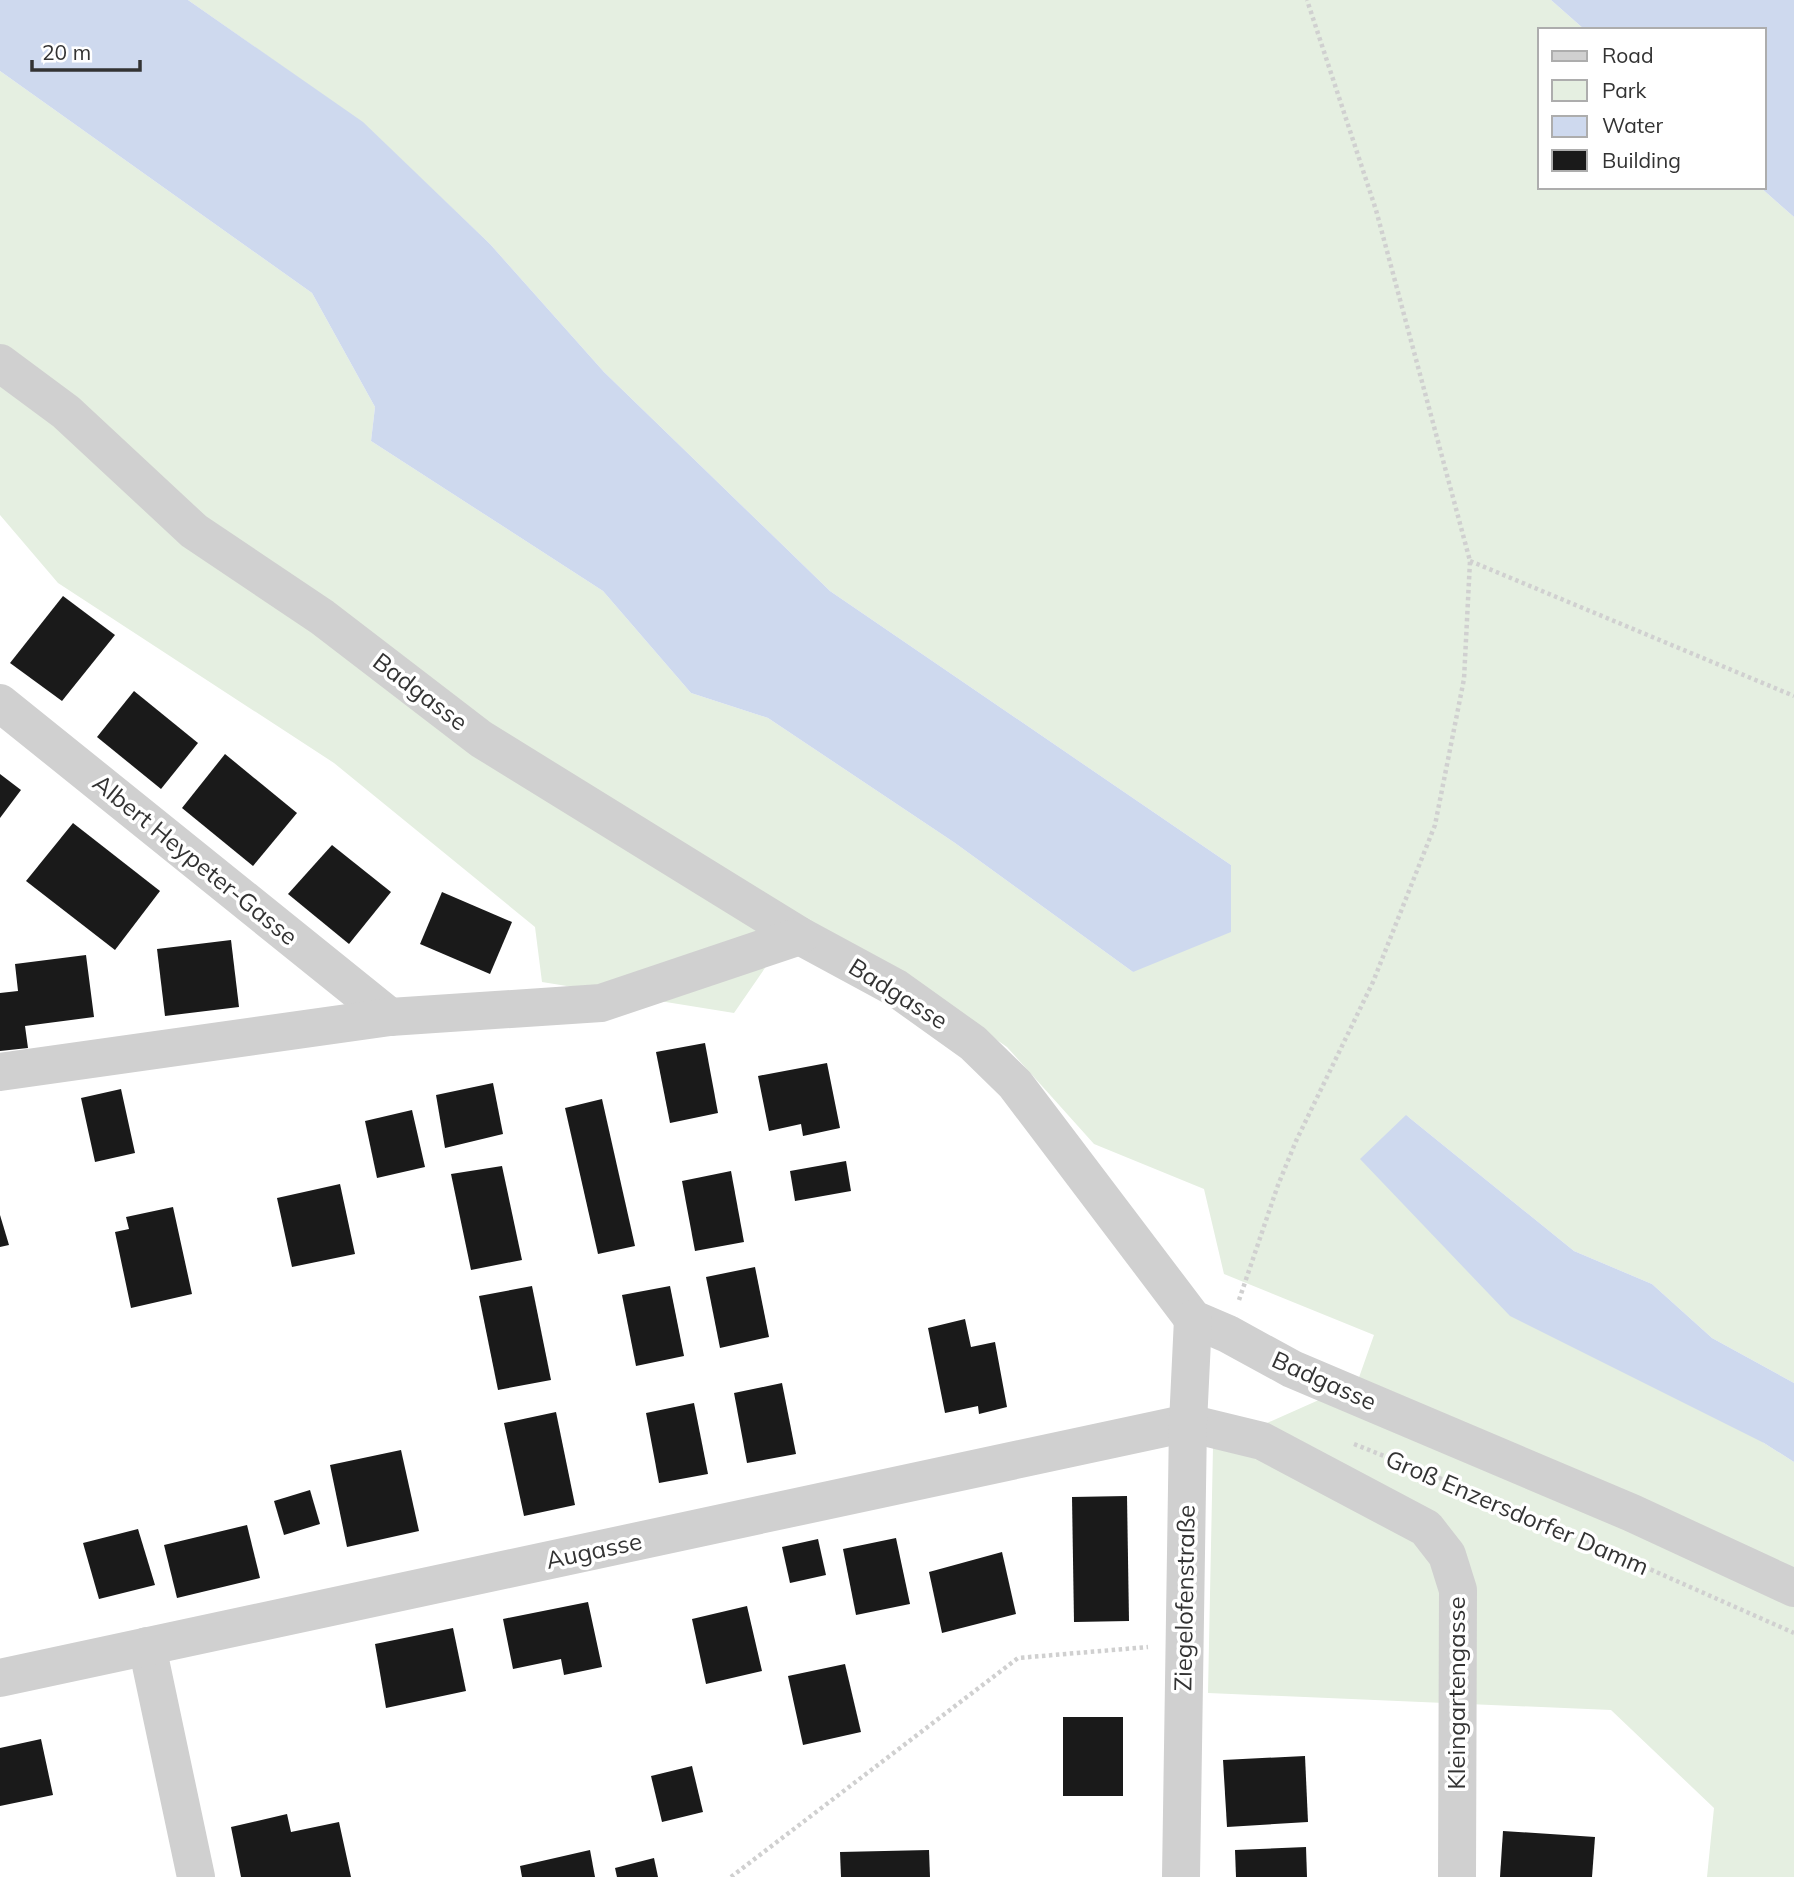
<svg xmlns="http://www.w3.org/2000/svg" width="1794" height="1877" viewBox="0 0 1794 1877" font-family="Mulish,sans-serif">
<rect width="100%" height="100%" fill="#fff"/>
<path fill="#e5efe1" d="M188,0H1551L1585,30H1540V187H1760L1794,217V1383L1712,1338L1652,1284L1574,1251L1406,1115L1764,1443L1794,1462V1877H1707L1714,1808L1611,1710L1208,1693L1213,1447L1357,1383L1374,1335L1224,1274L1204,1189L1094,1144L1007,1047L900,973L776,952L734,1013L542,982L535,927L334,763L58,583L0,515V71L312,293L375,407L371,441L603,591L691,693L768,718L955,843L1133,972L1231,865L830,591L604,372L490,244L363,123Z"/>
<g fill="#ced9ee">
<path d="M0,0H188L363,122L490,244L604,372L830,591L1231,865V932L1133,972L955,843L768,718L691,693L603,591L371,441L375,407L312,293L0,71Z"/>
<path d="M1551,0H1794V217L1760,187H1764V30H1585Z"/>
<path d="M1406,1115L1574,1251L1652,1284L1712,1338L1794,1383V1462L1764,1443L1510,1316L1360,1159Z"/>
</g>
<g fill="#1a1a1a">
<path d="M63,596L115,635L62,701L10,663Z"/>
<path d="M134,691L198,743L161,789L97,737Z"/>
<path d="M225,754L297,813L253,866L182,808Z"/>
<path d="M0,774L21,790L0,818Z"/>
<path d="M73,823L160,891L115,950L26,881Z"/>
<path d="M332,845L391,892L349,944L288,894Z"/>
<path d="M442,892L512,922L490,974L420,944Z"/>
<path d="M231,940L239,1007L165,1016L157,949Z"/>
<path d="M86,955L94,1017L25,1026L28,1048L0,1051V993L18,991L15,964Z"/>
<path d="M705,1043L718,1113L670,1123L656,1052Z"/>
<path d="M827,1063L840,1128L803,1136L801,1124L769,1131L758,1076Z"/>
<path d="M493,1083L503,1134L445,1148L436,1095Z"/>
<path d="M121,1089L135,1153L95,1162L81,1098Z"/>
<path d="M602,1099L635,1246L598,1254L565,1108Z"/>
<path d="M412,1110L425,1167L377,1178L365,1121Z"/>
<path d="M846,1161L851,1191L795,1201L790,1171Z"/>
<path d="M502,1166L522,1260L471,1270L451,1174Z"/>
<path d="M731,1171L744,1242L695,1251L682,1181Z"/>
<path d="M340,1184L355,1254L292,1267L277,1198Z"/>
<path d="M173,1207L192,1294L131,1308L115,1232L129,1229L126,1217Z"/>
<path d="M0,1215L9,1245L0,1247Z"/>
<path d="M755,1267L769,1337L720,1348L706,1277Z"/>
<path d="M532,1286L551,1380L498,1390L479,1296Z"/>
<path d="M670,1286L684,1356L636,1366L622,1295Z"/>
<path d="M965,1319L971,1347L995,1342L1007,1407L979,1414L978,1406L945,1413L928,1328Z"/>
<path d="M782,1383L796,1454L747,1463L734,1393Z"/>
<path d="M694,1403L708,1474L659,1483L646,1413Z"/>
<path d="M556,1412L575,1505L524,1516L504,1423Z"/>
<path d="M401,1450L419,1531L347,1547L330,1465Z"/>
<path d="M310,1490L320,1524L284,1535L274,1501Z"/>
<path d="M1127,1496L1129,1621L1074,1622L1072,1497Z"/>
<path d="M247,1525L260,1578L177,1598L164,1545Z"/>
<path d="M138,1529L155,1585L99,1599L83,1543Z"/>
<path d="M896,1538L910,1604L856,1615L843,1549Z"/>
<path d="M818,1539L826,1575L790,1583L782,1547Z"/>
<path d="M1002,1552L1016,1614L942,1633L929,1572Z"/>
<path d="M588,1602L602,1667L564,1675L561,1659L513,1669L503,1619Z"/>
<path d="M747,1606L762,1671L706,1684L692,1619Z"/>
<path d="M453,1628L466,1691L386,1708L375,1644Z"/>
<path d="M845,1664L861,1732L803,1745L788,1676Z"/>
<rect x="1063" y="1717" width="60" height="79"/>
<path d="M41,1739L53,1795L0,1806V1748Z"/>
<path d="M1305,1756L1308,1822L1227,1827L1223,1760Z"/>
<path d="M692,1766L703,1812L662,1822L651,1776Z"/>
<path d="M287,1814L291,1832L339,1822L351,1877H241L231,1827Z"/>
<path d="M1503,1831L1595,1837L1592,1877H1500Z"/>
<path d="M1306,1847L1307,1877H1236L1235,1850Z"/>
<path d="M590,1850L595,1877H522L520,1866Z"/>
<path d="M929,1850L930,1877H841L840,1852Z"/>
<path d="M654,1858L658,1877H617L615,1868Z"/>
</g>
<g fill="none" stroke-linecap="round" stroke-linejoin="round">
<g stroke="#d0d0d0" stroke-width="4.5" stroke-dasharray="3.5 3.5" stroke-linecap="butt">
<path d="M1470,561L1794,696"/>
<path d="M1239,1300L1278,1185L1296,1141L1373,982L1435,825L1464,679L1470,561L1376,210L1307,0"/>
<path d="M1354,1444L1487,1497L1794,1633"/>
<path d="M731,1877L1018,1658L1148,1647"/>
</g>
<g stroke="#d0d0d0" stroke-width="38">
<path d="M0,363L66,412L194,531L322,617L481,739L800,936L896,988L973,1043L1015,1084L1193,1319L1228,1334L1292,1369L1632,1513L1794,1588"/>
<path d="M0,703L390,1017"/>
<path d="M0,1072L390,1017L601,1003L800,936"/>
<path d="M147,1646L196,1877"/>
<path d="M0,1678L1188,1423L1262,1441L1426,1528L1447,1555L1458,1590L1457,1877"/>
<path d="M1181,1877L1188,1423L1193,1319"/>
</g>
</g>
<g text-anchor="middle" stroke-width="7" stroke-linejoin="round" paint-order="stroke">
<g font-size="24" fill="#333" stroke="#fff">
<text transform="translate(420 692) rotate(37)" y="8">Badgasse</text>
<text transform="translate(195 860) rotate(39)" y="8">Albert Heypeter-Gasse</text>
<text transform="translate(898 994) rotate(32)" y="8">Badgasse</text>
<text transform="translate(1324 1381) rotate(24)" y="8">Badgasse</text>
<text transform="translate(1517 1513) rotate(23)" y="8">Groß Enzersdorfer Damm</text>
<text transform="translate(594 1551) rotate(-12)" y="8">Augasse</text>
<text transform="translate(1185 1598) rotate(-89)" y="8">Ziegelofenstraße</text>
<text transform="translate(1457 1693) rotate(-90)" y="8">Kleingartengasse</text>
</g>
</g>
<rect x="1538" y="28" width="228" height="161" fill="#ffffff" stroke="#adadad" stroke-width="2"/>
<rect x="1552" y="51" width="35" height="10" fill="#d0d0d0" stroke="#adadad" stroke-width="2"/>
<text x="1602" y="63" font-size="21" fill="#333333">Road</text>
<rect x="1552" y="80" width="35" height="21" fill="#e5efe1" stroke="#adadad" stroke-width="2"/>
<text x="1602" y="98" font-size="21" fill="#333333">Park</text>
<rect x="1552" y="116" width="35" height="21" fill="#ced9ee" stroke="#adadad" stroke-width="2"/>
<text x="1602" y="133" font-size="21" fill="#333333">Water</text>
<rect x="1552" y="150" width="35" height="21" fill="#1a1a1a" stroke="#adadad" stroke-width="2"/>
<text x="1602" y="168" font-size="21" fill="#333333">Building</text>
<path d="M32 60v10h108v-10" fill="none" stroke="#333333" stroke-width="3.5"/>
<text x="42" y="60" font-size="21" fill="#333333" stroke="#ffffff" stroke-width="5" paint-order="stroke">20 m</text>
</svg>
